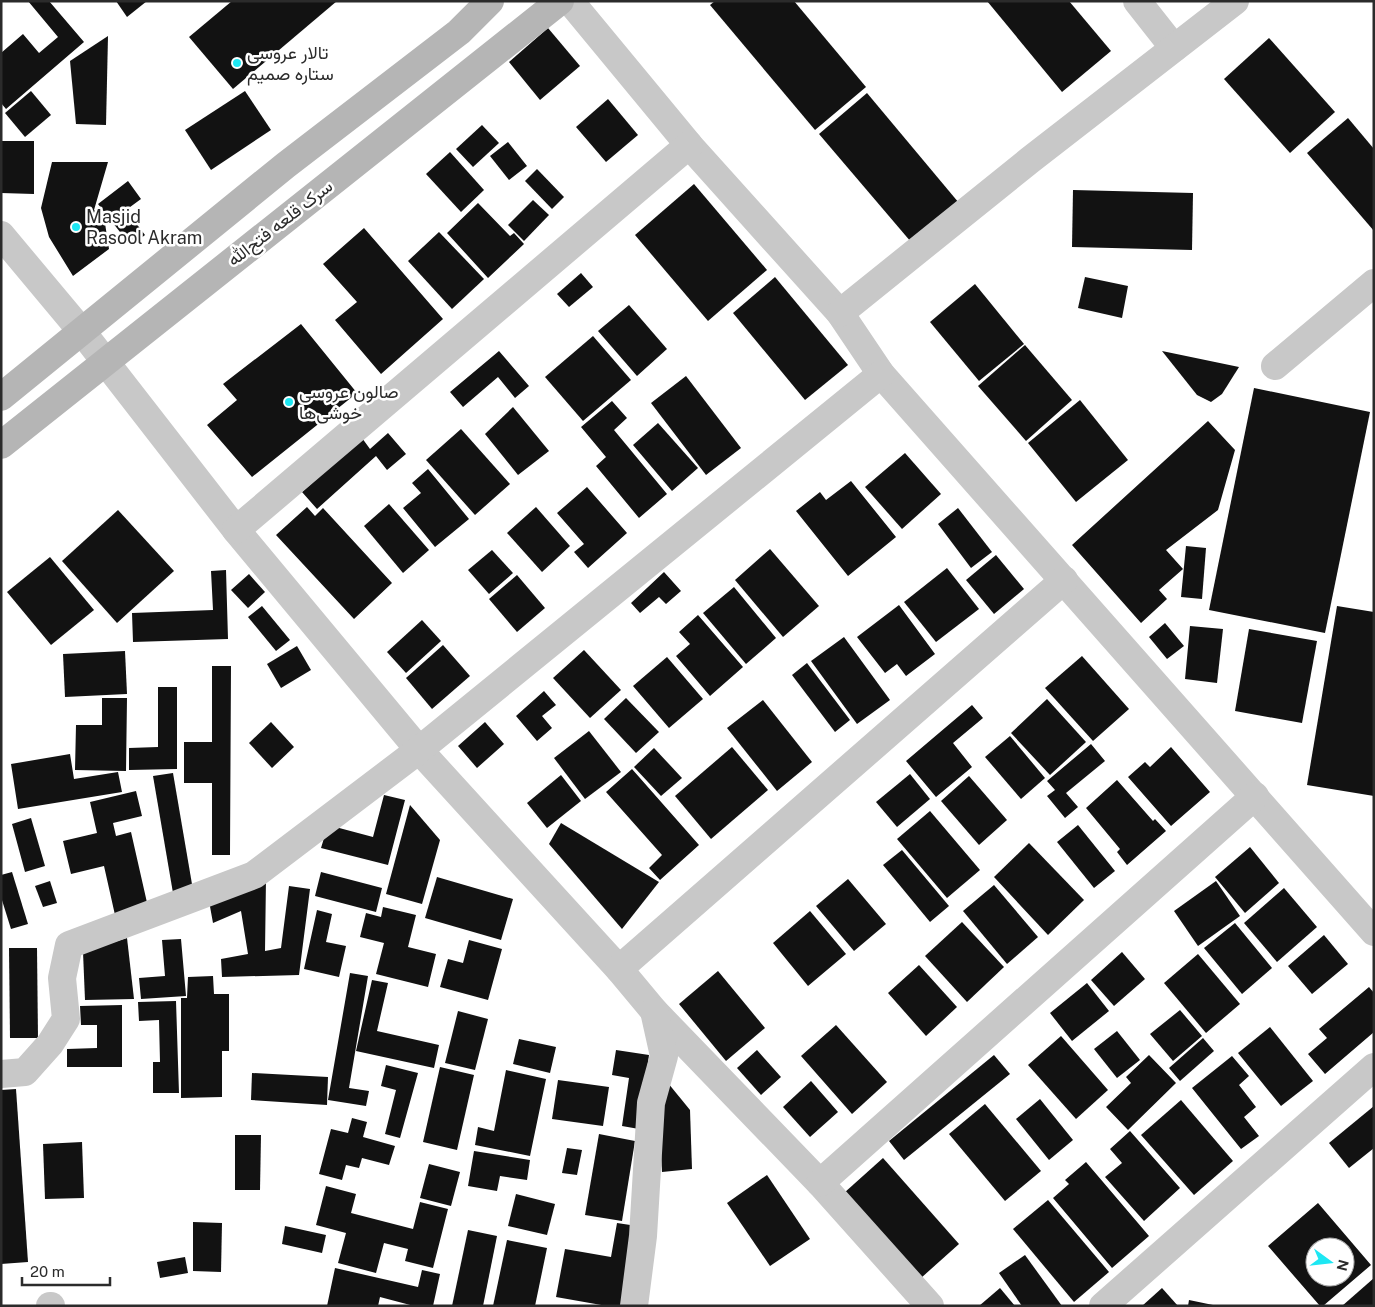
<svg xmlns="http://www.w3.org/2000/svg" width="1375" height="1307" viewBox="0 0 1375 1307" font-family="'Public Sans',Vazirmatn,sans-serif">
<rect width="100%" height="100%" fill="#fff"/>
<g fill="#121212" fill-rule="evenodd">
<path d="M28,1H49L84,42L6,109L1,103V53L23,34L39,53L58,37Z"/>
<path d="M116,1H147L127,17Z"/>
<path d="M232,1H337L233,89L189,37Z"/>
<path d="M715,1H794L866,87L815,130L710,5Z"/>
<path d="M987,1H1069L1111,51L1062,92Z"/>
<path d="M548,28L580,66L540,100L509,62Z"/>
<path d="M108,36L106,125L76,124L70,61Z"/>
<path d="M1269,38L1335,112L1290,153L1224,79Z"/>
<path d="M31,91L51,115L25,137L5,113Z"/>
<path d="M245,91L271,130L211,170L185,130Z"/>
<path d="M867,93L964,209L917,249L819,134Z"/>
<path d="M608,99L638,135L606,162L576,127Z"/>
<path d="M1348,118L1374,149V231L1307,153Z"/>
<path d="M482,125L499,143L473,167L456,149Z"/>
<path d="M1,141H34V194L1,193Z"/>
<path d="M508,142L527,166L509,180L490,156Z"/>
<path d="M450,152L484,190L461,212L426,174Z"/>
<path d="M52,162H108L94,210L104,217L109,249L73,276L49,237L41,208Z"/>
<path d="M537,169L564,197L552,209L525,181Z"/>
<path d="M128,181L141,199L126,210L145,235L131,246L98,204Z"/>
<path d="M694,184L767,270L708,321L635,235Z"/>
<path d="M1073,190L1193,193L1192,250L1072,247Z"/>
<path d="M533,200L549,215L524,241L508,225Z"/>
<path d="M478,203L510,236L514,233L524,244L488,278L447,233Z"/>
<path d="M364,228L443,319L381,374L335,320L357,302L323,264Z"/>
<path d="M439,232L484,279L452,309L408,261Z"/>
<path d="M581,273L593,287L569,307L557,294Z"/>
<path d="M775,277L848,365L805,400L733,313Z"/>
<path d="M1085,277L1128,286L1122,318L1078,308Z"/>
<path d="M975,284L1024,344L979,381L930,322Z"/>
<path d="M629,305L667,349L637,376L598,331Z"/>
<path d="M301,324L357,393L252,477L207,425L237,400L223,384Z"/>
<path d="M593,336L631,380L583,421L545,377Z"/>
<path d="M1025,345L1072,400L1026,441L978,386Z"/>
<path d="M499,351L529,386L515,398L498,377L463,407L450,392Z"/>
<path d="M1162,351L1239,367L1222,394L1211,402L1197,395Z"/>
<path d="M686,376L741,448L706,475L651,403Z"/>
<path d="M1254,388L1370,412L1325,633L1209,610Z"/>
<path d="M1080,400L1128,460L1076,502L1028,443Z"/>
<path d="M612,401L627,418L614,430L667,494L639,518L596,466L606,457L581,427Z"/>
<path d="M513,407L549,451L518,475L485,434Z"/>
<path d="M1208,421L1235,450L1218,510L1166,550L1183,569L1159,590L1167,599L1141,623L1072,545Z"/>
<path d="M658,423L698,468L672,491L633,445Z"/>
<path d="M461,429L510,484L475,515L426,460Z"/>
<path d="M388,433L406,454L387,470L376,456L317,509L302,492L362,438L370,449Z"/>
<path d="M905,453L941,494L902,529L865,487Z"/>
<path d="M428,469L469,519L435,547L403,508L421,493L412,483Z"/>
<path d="M851,481L896,537L848,576L796,511L820,492L826,500Z"/>
<path d="M587,487L627,533L588,568L574,552L584,544L557,513Z"/>
<path d="M389,504L429,550L403,573L364,526Z"/>
<path d="M307,507L315,516L323,508L392,583L354,619L276,535Z"/>
<path d="M536,507L570,546L542,572L507,533Z"/>
<path d="M958,508L992,552L971,568L938,524Z"/>
<path d="M118,510L174,571L117,623L62,561Z"/>
<path d="M1186,546L1206,548L1202,599L1181,597Z"/>
<path d="M770,549L819,606L783,637L735,580Z"/>
<path d="M492,550L513,573L489,594L468,570Z"/>
<path d="M996,555L1024,589L994,614L966,580Z"/>
<path d="M50,557L94,610L51,645L7,592Z"/>
<path d="M947,568L979,609L936,642L904,602Z"/>
<path d="M226,570L228,639L133,642L132,613L213,610L211,571Z"/>
<path d="M664,572L681,591L666,604L659,597L640,613L631,603Z"/>
<path d="M249,574L265,592L248,608L231,590Z"/>
<path d="M517,575L545,608L517,632L489,599Z"/>
<path d="M734,587L776,638L746,664L703,613Z"/>
<path d="M899,605L935,654L906,676L897,664L885,673L857,637Z"/>
<path d="M262,606L290,640L276,651L248,617Z"/>
<path d="M1337,606L1374,612V796L1307,785Z"/>
<path d="M698,615L743,667L710,696L676,656L690,644L679,632Z"/>
<path d="M422,620L441,641L406,673L387,652Z"/>
<path d="M1165,623L1184,646L1167,659L1149,637Z"/>
<path d="M1190,626L1223,629L1217,683L1185,679Z"/>
<path d="M1249,629L1317,641L1302,723L1235,711Z"/>
<path d="M844,637L890,700L857,724L811,661Z"/>
<path d="M443,645L470,676L432,709L406,678Z"/>
<path d="M297,646L311,670L281,688L267,664Z"/>
<path d="M584,650L621,690L590,718L553,678Z"/>
<path d="M125,651L127,694L65,697L63,654Z"/>
<path d="M1082,656L1129,709L1093,741L1045,688Z"/>
<path d="M667,657L703,699L669,728L633,686Z"/>
<path d="M807,663L850,720L835,732L792,675Z"/>
<path d="M212,666H231L230,855H212V783H184V742H212Z"/>
<path d="M158,687H177V769L129,770V748L158,747Z"/>
<path d="M544,691L556,705L542,716L552,728L537,741L516,716Z"/>
<path d="M102,698H127L126,771L75,770L76,725H102Z"/>
<path d="M626,698L659,732L636,753L604,719Z"/>
<path d="M1047,699L1086,742L1050,775L1011,733Z"/>
<path d="M763,700L812,762L777,791L727,728Z"/>
<path d="M972,705L983,718L953,743L972,767L936,797L906,761Z"/>
<path d="M271,722L294,747L272,768L249,743Z"/>
<path d="M485,722L504,744L477,768L458,746Z"/>
<path d="M589,731L621,772L585,799L554,758Z"/>
<path d="M1010,736L1045,778L1021,799L985,757Z"/>
<path d="M1091,744L1105,761L1066,793L1078,807L1065,818L1047,796L1055,790L1047,781Z"/>
<path d="M732,747L768,790L711,839L675,796Z"/>
<path d="M1171,747L1210,792L1171,826L1128,777L1145,762L1150,767Z"/>
<path d="M654,748L682,778L661,796L634,767Z"/>
<path d="M70,754L74,779L118,772L122,792L18,809L11,764Z"/>
<path d="M632,769L699,845L660,880L649,868L662,855L606,792Z"/>
<path d="M173,773L193,890L173,893L153,776Z"/>
<path d="M910,774L930,799L897,827L876,802Z"/>
<path d="M561,775L581,801L547,828L527,803Z"/>
<path d="M969,776L1007,820L979,845L941,801Z"/>
<path d="M1117,780L1153,821L1155,819L1166,831L1127,865L1117,852L1120,849L1086,808Z"/>
<path d="M136,791L142,816L113,823L116,836L131,832L148,907L115,915L104,866L71,874L63,841L97,833L90,802Z"/>
<path d="M384,795L405,800L388,865L321,848L328,825L373,837Z"/>
<path d="M410,805L440,840L422,904L386,894Z"/>
<path d="M930,811L980,870L947,898L897,839Z"/>
<path d="M31,818L45,866L25,872L12,824Z"/>
<path d="M561,823L659,882L622,929L549,844Z"/>
<path d="M1078,825L1115,871L1094,888L1057,842Z"/>
<path d="M1029,843L1084,900L1048,935L994,877Z"/>
<path d="M1250,847L1279,883L1245,913L1215,877Z"/>
<path d="M902,850L949,906L930,922L883,865Z"/>
<path d="M12,872L28,924L11,929L1,897V875Z"/>
<path d="M321,872L382,888L376,912L315,896Z"/>
<path d="M437,877L513,899L501,940L425,918Z"/>
<path d="M266,878L265,951L281,948L289,886L310,889L299,975L222,977L221,959L248,954L241,911L213,923L209,901Z"/>
<path d="M848,879L886,924L854,951L816,906Z"/>
<path d="M50,881L57,903L43,907L35,886Z"/>
<path d="M1216,881L1240,916L1198,946L1174,911Z"/>
<path d="M994,885L1038,937L1007,964L963,911Z"/>
<path d="M1284,888L1317,927L1277,962L1244,923Z"/>
<path d="M383,907L416,915L408,947L436,954L428,987L376,974L384,943L360,937L366,913L381,917Z"/>
<path d="M317,910L332,914L326,942L346,946L339,977L304,969Z"/>
<path d="M810,911L846,954L808,986L773,943Z"/>
<path d="M962,922L1004,967L967,1002L925,956Z"/>
<path d="M1235,923L1272,968L1242,994L1204,948Z"/>
<path d="M1324,935L1348,964L1312,994L1288,966Z"/>
<path d="M127,938L134,999L85,1000L83,952Z"/>
<path d="M181,939L186,996L141,999L139,978L165,976L162,940Z"/>
<path d="M469,940L502,949L488,1000L440,987L448,959L463,963Z"/>
<path d="M9,948H37L38,1038H10Z"/>
<path d="M1122,952L1145,979L1114,1006L1091,980Z"/>
<path d="M1198,954L1240,1004L1206,1033L1164,983Z"/>
<path d="M919,965L957,1007L926,1036L888,993Z"/>
<path d="M718,971L765,1028L726,1061L679,1004Z"/>
<path d="M350,973L368,976L349,1088L369,1091L366,1106L328,1100Z"/>
<path d="M213,976L214,994H229V1051H222V1097L181,1098V998H187L188,977Z"/>
<path d="M372,980L388,983L377,1031L439,1045L434,1068L356,1051Z"/>
<path d="M1087,983L1109,1011L1072,1041L1050,1013Z"/>
<path d="M1369,987L1374,993V1032L1325,1074L1308,1054L1327,1038L1319,1029Z"/>
<path d="M176,1001L179,1093H153V1062H160L159,1020L139,1021L138,1002Z"/>
<path d="M122,1005V1067H67V1049L97,1048V1025H81L80,1006Z"/>
<path d="M1180,1010L1202,1036L1173,1061L1150,1034Z"/>
<path d="M458,1011L488,1019L475,1070L445,1063Z"/>
<path d="M836,1025L887,1082L852,1114L801,1056Z"/>
<path d="M1270,1027L1313,1081L1281,1106L1238,1053Z"/>
<path d="M1117,1031L1140,1060L1117,1078L1094,1049Z"/>
<path d="M1061,1036L1108,1090L1076,1119L1028,1065Z"/>
<path d="M1203,1038L1214,1051L1180,1081L1169,1068Z"/>
<path d="M519,1039L556,1047L550,1073L513,1064Z"/>
<path d="M616,1050L649,1055L639,1129L622,1126L629,1078L612,1075Z"/>
<path d="M757,1050L781,1077L761,1095L737,1068Z"/>
<path d="M994,1055L1010,1074L904,1160L889,1141Z"/>
<path d="M1149,1055L1176,1083L1128,1130L1106,1107L1131,1083L1126,1077Z"/>
<path d="M1232,1056L1249,1076L1239,1085L1256,1107L1244,1117L1259,1136L1241,1149L1192,1088Z"/>
<path d="M386,1065L418,1073L400,1138L385,1134L396,1090L381,1086Z"/>
<path d="M440,1067L474,1075L457,1150L423,1142Z"/>
<path d="M506,1070L546,1079L530,1156L475,1145L478,1127L494,1131Z"/>
<path d="M252,1073L328,1077L327,1105L251,1100Z"/>
<path d="M558,1080L609,1087L603,1126L552,1119Z"/>
<path d="M811,1081L838,1112L810,1137L783,1107Z"/>
<path d="M668,1083L690,1110L692,1169L662,1172L658,1093Z"/>
<path d="M16,1089L28,1262L1,1264V1090Z"/>
<path d="M1040,1099L1073,1140L1049,1160L1016,1119Z"/>
<path d="M1181,1100L1233,1161L1194,1195L1141,1135Z"/>
<path d="M985,1104L1041,1171L1005,1201L949,1134Z"/>
<path d="M1374,1106V1148L1349,1168L1329,1143Z"/>
<path d="M352,1118L367,1122L363,1137L395,1146L389,1165L362,1158L359,1168L346,1165L342,1180L319,1174L331,1129L348,1133Z"/>
<path d="M1130,1131L1180,1188L1144,1221L1105,1177L1122,1163L1110,1149Z"/>
<path d="M599,1134L635,1141L622,1221L585,1215Z"/>
<path d="M235,1135H261L260,1190H235Z"/>
<path d="M82,1142L84,1198L45,1199L43,1144Z"/>
<path d="M567,1148L582,1150L577,1175L562,1173Z"/>
<path d="M474,1151L530,1160L527,1180L500,1176L497,1191L468,1186Z"/>
<path d="M883,1158L959,1244L921,1278L844,1193Z"/>
<path d="M1086,1162L1149,1236L1112,1268L1053,1198L1069,1184L1065,1180Z"/>
<path d="M429,1164L460,1172L451,1206L420,1198Z"/>
<path d="M767,1175L810,1239L770,1266L727,1203Z"/>
<path d="M326,1186L356,1194L351,1213L413,1229L420,1202L448,1209L433,1268L405,1261L408,1249L384,1243L376,1273L338,1263L346,1233L316,1225Z"/>
<path d="M516,1194L555,1204L547,1235L508,1226Z"/>
<path d="M1048,1200L1109,1272L1074,1302L1013,1229Z"/>
<path d="M1318,1203L1371,1265L1323,1306H1320L1268,1246ZM1315,1247H1345V1277H1315Z"/>
<path d="M193,1222L222,1223L221,1272L193,1271Z"/>
<path d="M617,1223L637,1226L623,1306H607L556,1297L565,1249L611,1257Z"/>
<path d="M285,1226L326,1235L322,1253L282,1244Z"/>
<path d="M468,1230L497,1236L483,1306H452Z"/>
<path d="M507,1240L547,1248L535,1306H493Z"/>
<path d="M1025,1255L1062,1306H1022L999,1273Z"/>
<path d="M185,1257L188,1273L160,1278L157,1262Z"/>
<path d="M335,1268L418,1287L422,1270L440,1274L433,1306H414L380,1297L378,1306H327Z"/>
<path d="M1374,1278V1306H1342Z"/>
<path d="M1000,1288L1015,1306H979Z"/>
<path d="M1162,1288L1178,1306H1142Z"/>
<path d="M1189,1300L1213,1305V1306H1188Z"/>
</g>
<g fill="none" stroke-linecap="round" stroke-linejoin="round">
<g stroke="#c8c8c8" stroke-width="28">
<path d="M570,1L689,145L840,313L881,374L1374,932"/>
<path d="M1137,1L1174,48"/>
<path d="M1,235L83,333L236,530L419,750L619,969L654,1011L820,1183L930,1306"/>
<path d="M840,313L1030,160L1235,1"/>
<path d="M1275,366L1374,283"/>
<path d="M236,530L689,145"/>
<path d="M619,969L1064,580"/>
<path d="M1,1074L25,1072L50,1044L66,1019L62,978L69,945L254,875L419,750L881,374"/>
<path d="M820,1183L1255,796"/>
<path d="M50,1306H51"/>
<path d="M634,1306L643,1236L651,1103L664,1056L654,1011"/>
<path d="M1103,1306L1374,1067"/>
</g>
<g stroke="#b5b5b5" stroke-width="28">
<path d="M1,397L286,165L459,32L490,1"/>
<path d="M1,445L560,1"/>
</g>
</g>
<g fill="#1de7f3" stroke="#fff" stroke-width="2">
<circle cx="237" cy="63" r="5"/>
<circle cx="76" cy="227" r="5"/>
<circle cx="289" cy="402" r="5"/>
</g>
<g text-anchor="middle" stroke-width="5" stroke-linejoin="round" paint-order="stroke">
<g font-size="18" fill="#2b2b2b" stroke="#fff" text-anchor="start">
<text x="247" y="59">تالار عروسی<tspan x="247" dy="21">ستاره صمیم</tspan></text>
<text x="86" y="223">Masjid<tspan x="86" dy="21">Rasool Akram</tspan></text>
<text x="299" y="398">صالون عروسی<tspan x="299" dy="21">خوشی‌ها</tspan></text>
</g>
<g font-size="18" fill="#2b2b2b" stroke="#fff">
<text transform="translate(280 223) rotate(-38)" y="6">سرک قلعه فتح‌الله</text>
</g>
</g>
<rect width="1375" height="1307" fill="none" stroke="#2b2b2b" stroke-width="5"/>
<g transform="translate(1330 1262) rotate(105)"><circle r="24" fill="#ffffff" stroke="#aaaaaa"/>
<path d="M0-4L9 19L0 12L-9 19Z" fill="#1de7f3"/>
<text y="-8" font-size="14" font-weight="bold" text-anchor="middle" fill="#2b2b2b">N</text>
</g>
<path d="M22 1277v8h88v-8" fill="none" stroke="#2b2b2b" stroke-width="2.5"/>
<text x="30" y="1277" font-size="15" fill="#2b2b2b" stroke="#ffffff" stroke-width="4" paint-order="stroke">20 m</text>
</svg>
